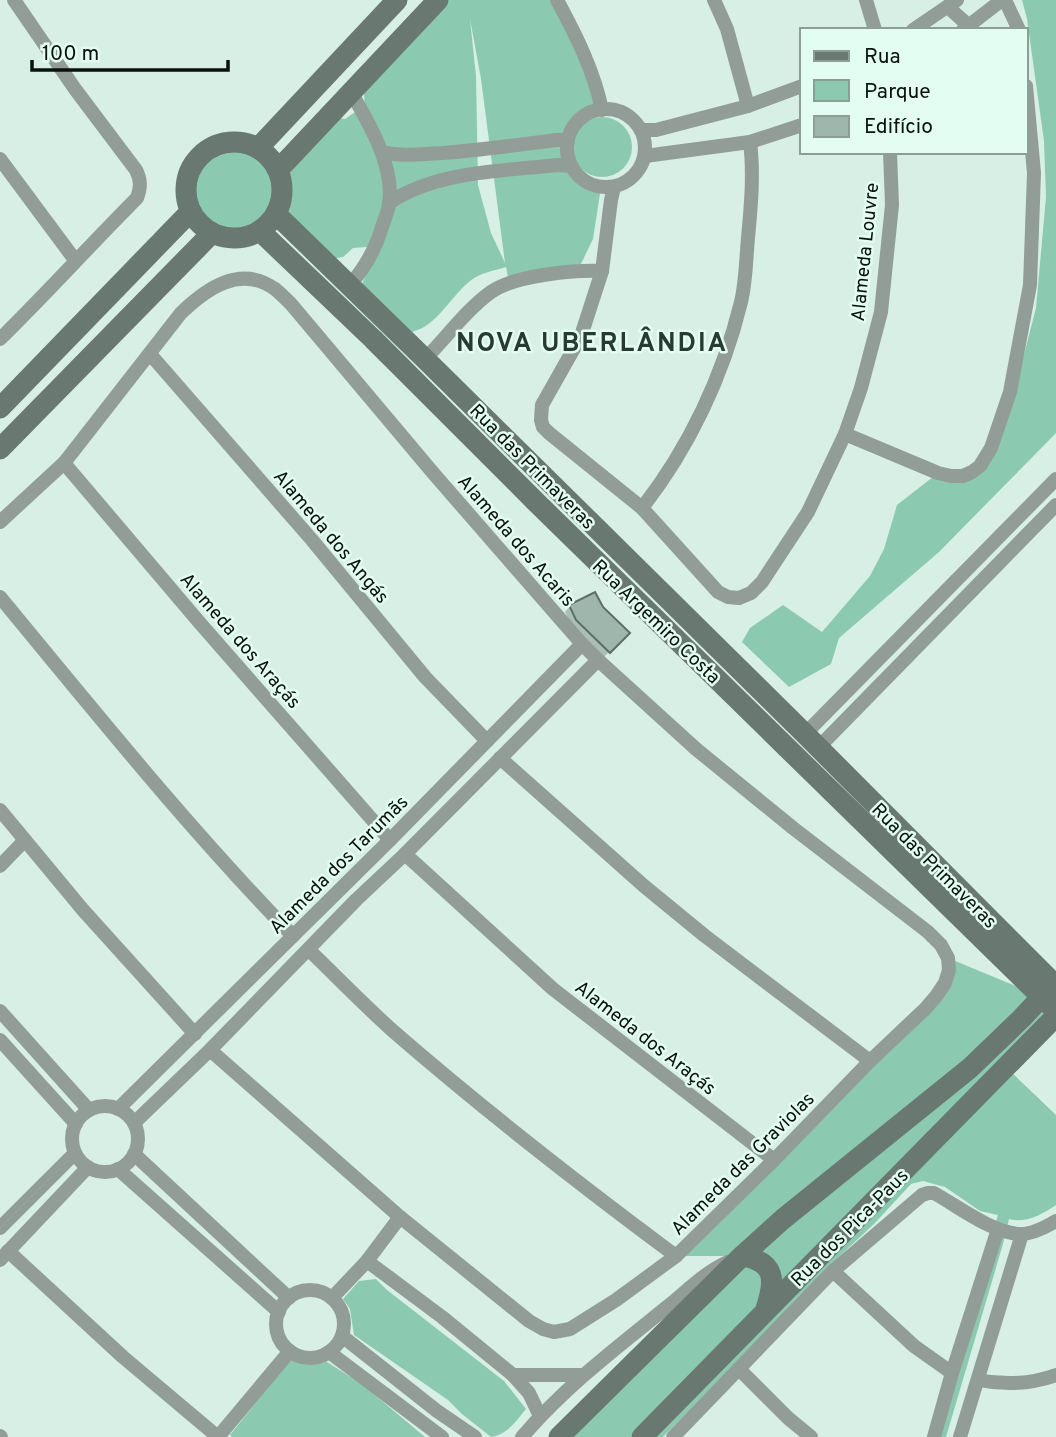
<svg xmlns="http://www.w3.org/2000/svg" width="1056" height="1437" viewBox="0 0 1056 1437" font-family="Overpass,sans-serif">
<rect width="100%" height="100%" fill="#d7efe5"/>
<g fill="#8bcab1" fill-rule="evenodd">
<path d="M447,0H557L602,113C599,113 595,112 591,113C586,114 581,119 578,123C554,149 572,179 601,187L593,239L578,270L509,282L506,267C493,271 480,273 470,281C450,297 437,326 412,332L362,284L379,246L353,248L343,257L331,259L289,213L290,173L326,122L339,118L345,119L365,105L364,95L366,85ZM470,19L481,79L505,263L491,233L478,185L476,76Z"/>
<path d="M1022,0H1056V433L939,552L839,638L831,664L789,687L742,642L750,628L783,605L822,632L870,576L884,549L897,505L938,473L972,472L1013,397L1036,308L1046,197L1044,141L1027,19Z"/>
<circle cx="602" cy="147" r="30"/>
<circle cx="233" cy="190" r="41"/>
<path d="M948,958L1042,997L1056,1011L766,1311L772,1289L742,1256H676L937,995Z"/>
<path d="M1009,1070L1056,1115V1205C1043,1214 1025,1224 1009,1219L1003,1244L946,1437H929L998,1215L980,1211L945,1187L923,1181L911,1184L874,1224L842,1254L663,1437H646Z"/>
<path d="M756,1265L762,1277L761,1306L632,1437H569L740,1267Z"/>
<path d="M376,1279L387,1290L504,1381L526,1409C516,1421 508,1434 491,1437L462,1414L448,1400L354,1335L350,1309L343,1299L359,1281Z"/>
<path d="M291,1359L305,1363L327,1362L363,1385L425,1437H232L230,1435Z"/>
</g>
<path fill="#0003" d="M570,606L602,608L627,633L604,657L571,625L565,612Z"/>
<path fill="#9eb6ac" stroke="#5a7067" stroke-width="2" d="M595,592L603,607L630,633L610,653L576,620L569,605Z"/>
<g fill="none" stroke-linecap="round" stroke-linejoin="round">
<g stroke="#939d98" stroke-width="14">
<path d="M557,0C576,35 594,71 602,110"/>
<path d="M714,0L727,29L748,106"/>
<path d="M866,0L875,30"/>
<path d="M1005,0L1019,30"/>
<path d="M948,7L969,26"/>
<path d="M913,30L957,0"/>
<path d="M963,30L1002,0"/>
<circle cx="606" cy="148" r="39"/>
<path d="M641,130H656L748,106L802,86"/>
<path d="M382,152C402,157 421,154 442,153C480,150 518,145 556,140H568"/>
<path d="M645,156L750,142L802,125"/>
<path d="M0,159L75,260"/>
<path d="M614,187L611,200L602,271L581,336L542,405L541,420L543,427L549,433L642,508L718,592L728,597L739,598L751,593L762,582L808,512L845,434L861,388L881,312L892,205L890,152"/>
<path d="M389,203C435,171 504,171 558,165L571,166"/>
<path d="M349,286C364,269 375,250 381,230C384,221 388,212 389,204C395,167 369,123 351,92"/>
<path d="M0,339C47,293 91,244 137,198C141,187 141,180 136,170L75,89L14,0"/>
<path d="M150,354L312,540L425,677L487,741"/>
<path d="M425,359C447,337 466,310 491,292C515,275 573,270 602,271"/>
<path d="M845,434L938,473L951,476H963L972,472L980,466L991,448L1010,392L1030,285L1034,173L1026,86"/>
<path d="M64,463L199,622L390,840"/>
<path d="M642,508C689,448 723,376 741,302C746,281 746,259 748,238C751,206 754,173 750,142"/>
<path d="M0,522L64,463L181,313C206,289 240,264 275,289C280,293 286,299 291,304L434,474L582,644L598,660L696,749L793,828L928,932L941,945L948,958L949,970L945,983L937,995L926,1008L870,1061L774,1160L676,1256L616,1300L570,1329L554,1332L543,1329L529,1321L400,1217L210,1050"/>
<path d="M0,597C95,712 189,829 293,936"/>
<path d="M805,734L1056,479"/>
<path d="M818,748L1056,505"/>
<path d="M500,758L644,886L705,936L870,1061"/>
<path d="M0,810L83,910L195,1034"/>
<path d="M405,854L553,989L774,1160"/>
<path d="M0,866L25,840"/>
<path d="M309,950C337,977 364,1005 393,1031C484,1110 579,1184 676,1256"/>
<path d="M0,1011L89,1110"/>
<path d="M0,1040L76,1124"/>
<circle cx="105" cy="1139" r="33"/>
<path d="M118,1109L390,840L582,644"/>
<path d="M134,1123L210,1050L356,900L405,854L598,660"/>
<path d="M134,1154L289,1298"/>
<path d="M118,1169L279,1312"/>
<path d="M0,1228L75,1153"/>
<path d="M8,1251L123,1357L218,1437"/>
<path d="M0,1260L88,1167"/>
<path d="M367,1261L442,1317L513,1375L529,1393L540,1416"/>
<path d="M833,1271L914,1346L952,1373"/>
<circle cx="310" cy="1324" r="34"/>
<path d="M332,1298L367,1261L400,1217"/>
<path d="M342,1336L437,1411L475,1437"/>
<path d="M329,1352L442,1437"/>
<path d="M739,1369L788,1418L811,1437"/>
<path d="M513,1375H583"/>
<path d="M978,1380C1004,1385 1031,1384 1056,1375"/>
<path d="M0,1436L1,1437"/>
<path d="M218,1437L290,1351"/>
<path d="M522,1437C566,1386 615,1349 667,1307C686,1292 705,1272 728,1262"/>
<path d="M673,1437L833,1271L922,1195L928,1193H934C959,1207 991,1232 1019,1234C1031,1235 1046,1227 1056,1221"/>
<path d="M934,1437L952,1373L998,1229"/>
<path d="M960,1437L1022,1234"/>
</g>
<g stroke="#6a7872" stroke-width="21">
<circle cx="234" cy="190" r="48"/>
<path d="M258,148L397,0"/>
<path d="M278,170L438,0"/>
<path d="M276,214L425,359L805,734L1056,986"/>
<path d="M260,231L373,339L536,502L1056,1011"/>
<path d="M0,408L190,212"/>
<path d="M0,449L212,233"/>
<path d="M742,1256C777,1262 775,1281 766,1309"/>
<path d="M559,1437L742,1256L783,1219L970,1068L1022,1018L1050,988"/>
<path d="M642,1437L1056,1016"/>
</g>
</g>
<g text-anchor="middle" stroke-width="5" stroke-linejoin="round" paint-order="stroke">
<g font-size="19" fill="#09120e" stroke="#e4fdf2">
<text transform="translate(864 252) rotate(-84)" y="7">Alameda Louvre</text>
<text transform="translate(533 466) rotate(45)" y="7">Rua das Primaveras</text>
<text transform="translate(332 536) rotate(50)" y="7">Alameda dos Angás</text>
<text transform="translate(517 540) rotate(49)" y="7">Alameda dos Acaris</text>
<text transform="translate(657 621) rotate(44)" y="7">Rua Argemiro Costa</text>
<text transform="translate(241 640) rotate(49)" y="7">Alameda dos Araçás</text>
<text transform="translate(338 864) rotate(-45)" y="7">Alameda dos Tarumãs</text>
<text transform="translate(935 865) rotate(45)" y="7">Rua das Primaveras</text>
<text transform="translate(646 1037) rotate(38)" y="7">Alameda dos Araçás</text>
<text transform="translate(742 1163) rotate(-45)" y="7">Alameda das Graviolas</text>
<text transform="translate(849 1227) rotate(-45)" y="7">Rua dos Pica-Paus</text>
</g>
<g font-size="26" font-weight="bold" letter-spacing="2" fill="#273b33" stroke="#e4fdf2">
<text x="592" y="351">NOVA UBERLÂNDIA</text>
</g>
</g>
<rect x="800" y="28" width="228" height="126" fill="#e4fdf2" stroke="#8c9f97" stroke-width="2"/>
<rect x="814" y="51" width="35" height="10" fill="#6a7872" stroke="#8c9f97" stroke-width="2"/>
<text x="864" y="63" font-size="21" fill="#09120e">Rua</text>
<rect x="814" y="80" width="35" height="21" fill="#8bcab1" stroke="#8c9f97" stroke-width="2"/>
<text x="864" y="98" font-size="21" fill="#09120e">Parque</text>
<rect x="814" y="116" width="35" height="21" fill="#9eb6ac" stroke="#8c9f97" stroke-width="2"/>
<text x="864" y="133" font-size="21" fill="#09120e">Edifício</text>
<path d="M32 60v10h196v-10" fill="none" stroke="#09120e" stroke-width="3.5"/>
<text x="42" y="60" font-size="21" fill="#09120e" stroke="#e4fdf2" stroke-width="5" paint-order="stroke">100 m</text>
</svg>
